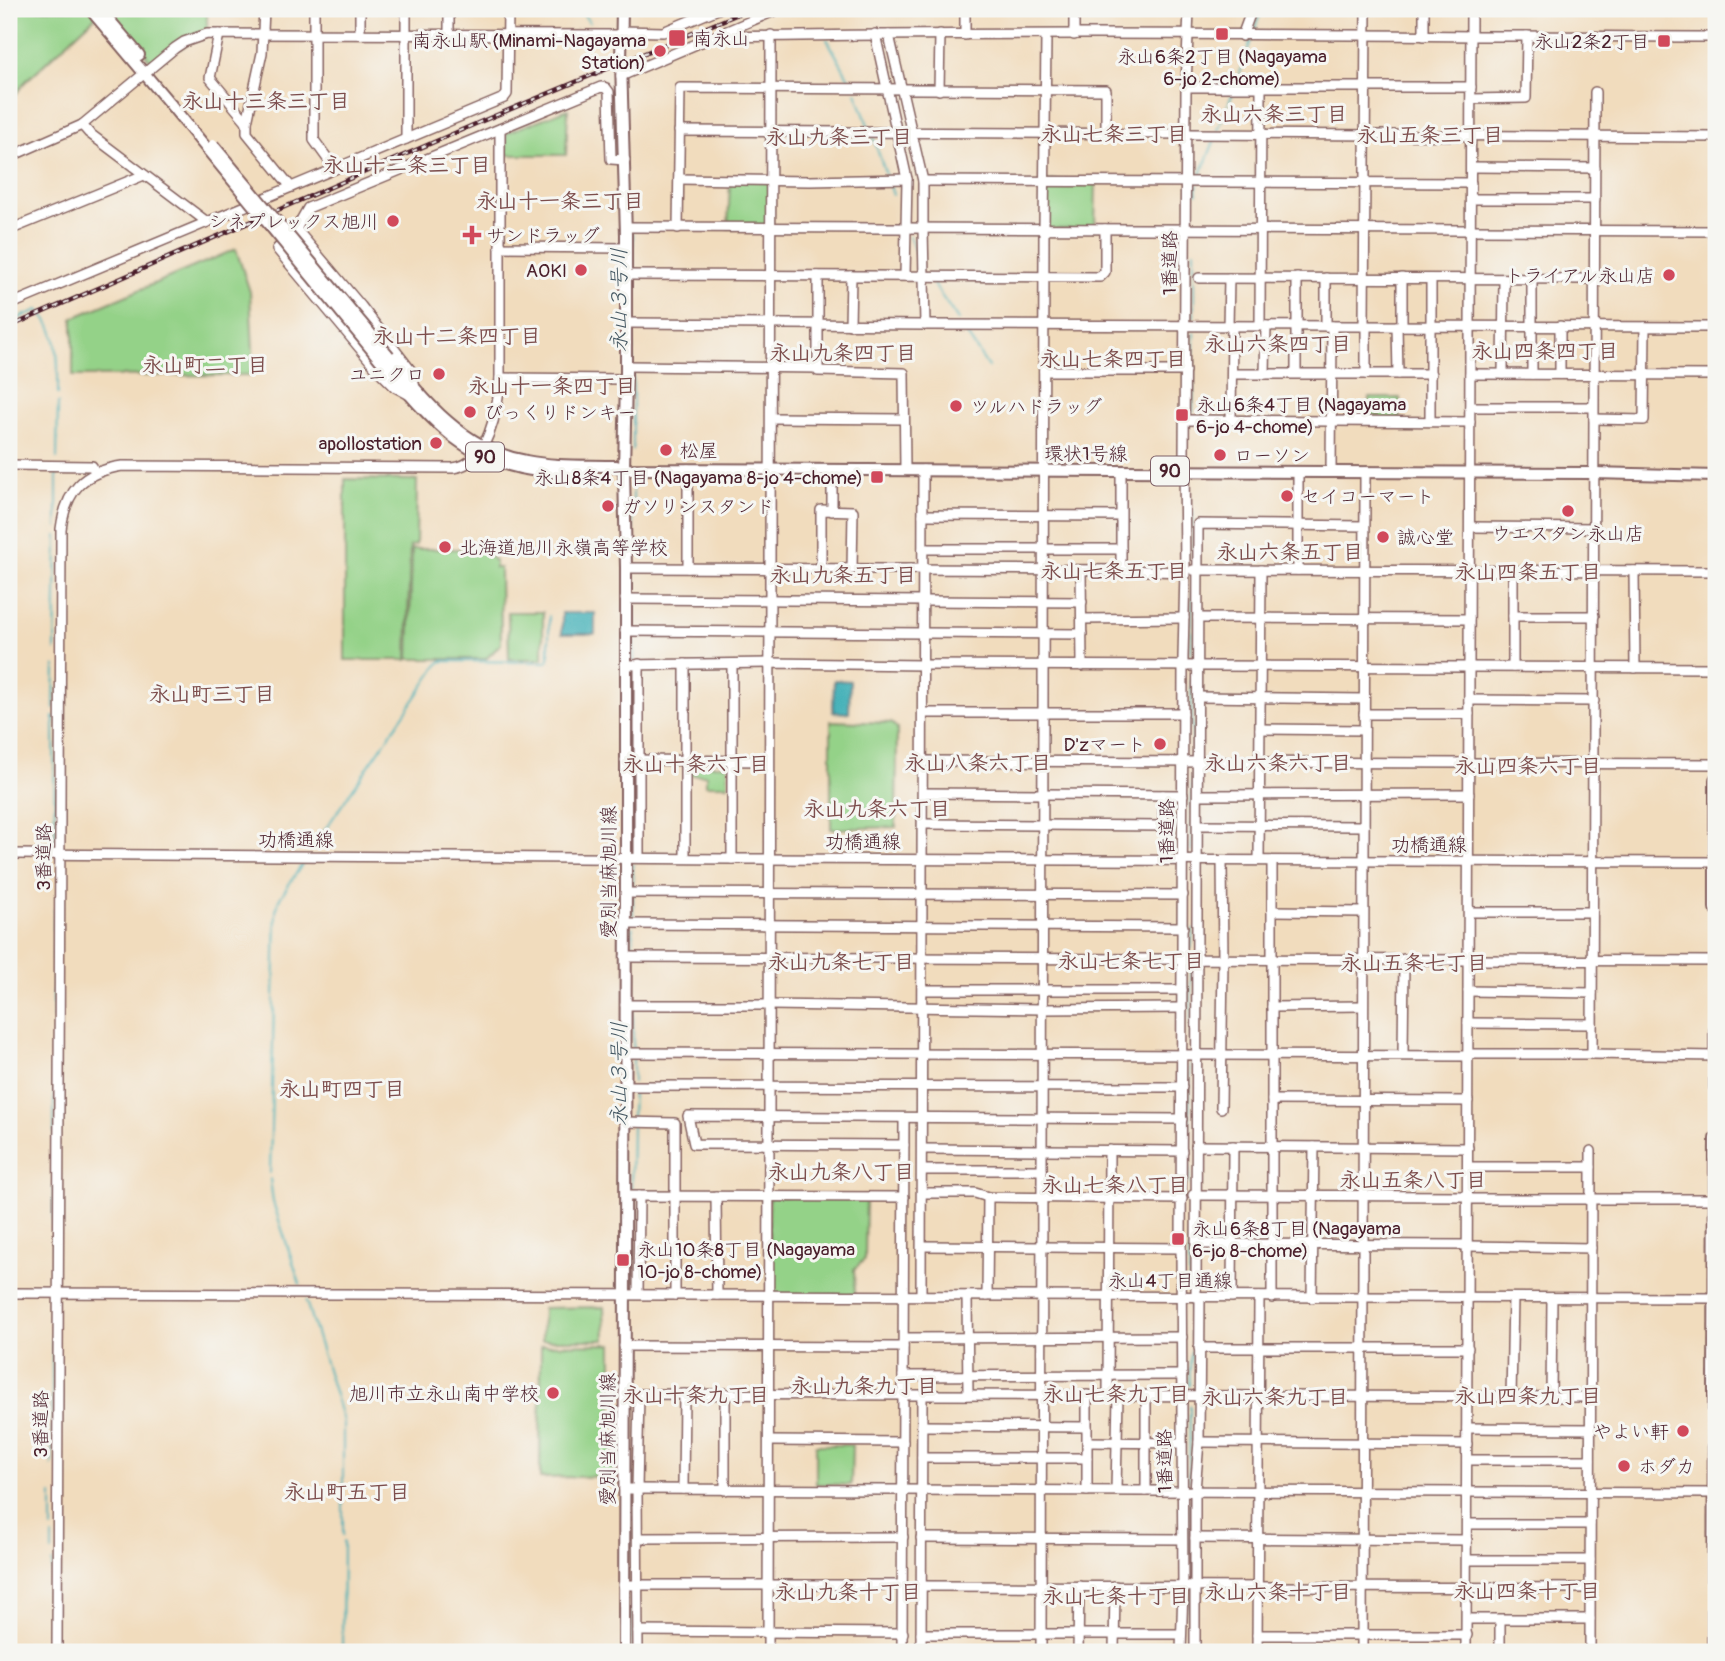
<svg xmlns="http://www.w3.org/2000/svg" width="1725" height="1661" viewBox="0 0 1725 1661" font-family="Pangolin,'Klee One',sans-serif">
<rect width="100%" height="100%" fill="#f6f6f2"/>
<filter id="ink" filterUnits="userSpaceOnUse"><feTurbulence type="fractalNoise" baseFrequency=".0143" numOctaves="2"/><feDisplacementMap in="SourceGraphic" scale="14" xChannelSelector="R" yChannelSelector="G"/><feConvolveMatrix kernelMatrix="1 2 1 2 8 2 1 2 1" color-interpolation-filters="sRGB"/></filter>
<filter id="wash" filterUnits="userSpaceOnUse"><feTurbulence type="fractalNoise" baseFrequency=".00686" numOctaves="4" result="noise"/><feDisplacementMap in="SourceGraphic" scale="28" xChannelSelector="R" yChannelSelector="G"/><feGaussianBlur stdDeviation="1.57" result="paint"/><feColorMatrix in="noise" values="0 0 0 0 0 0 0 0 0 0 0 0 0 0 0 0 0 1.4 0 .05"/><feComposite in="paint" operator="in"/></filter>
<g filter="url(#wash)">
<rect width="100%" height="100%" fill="#f1dcbd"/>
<g fill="#94d288" stroke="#6f785a" stroke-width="2">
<path d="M9,9H91L96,16L24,83L9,104Z"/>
<path d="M106,9H207V34L198,37L154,65Z"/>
<path d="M568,109L566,155H507L506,133Z"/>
<path d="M730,180H772L771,228H728Z"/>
<path d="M1045,181L1096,182L1095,229H1044Z"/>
<path d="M236,249L250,292L253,351L252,375L73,376V318Z"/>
<path d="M1369,398H1400V421H1368Z"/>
<path d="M345,479L417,480L416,545L410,546L407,660H345Z"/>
<path d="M412,549H483L495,561V568H500L501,644L486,659H409Z"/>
<path d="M508,612H543V659H509Z"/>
<path d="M831,721L891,723L897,728L896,827L831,829Z"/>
<path d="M689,765H728V785H706V775H688Z"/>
<path d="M769,1196L866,1197L865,1259L854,1269L855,1295H769Z"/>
<path d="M604,1307L605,1340H542L543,1308Z"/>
<path d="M612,1344V1476L540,1478L541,1345Z"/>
<path d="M816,1445H852L851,1485L816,1484Z"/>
</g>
<g fill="#3daeb6" stroke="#446670" stroke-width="2">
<rect x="562" y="613" width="33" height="21"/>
<path d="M834,680L850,681L849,713L833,712Z"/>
</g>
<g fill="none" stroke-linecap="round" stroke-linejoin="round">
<g stroke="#3daeb6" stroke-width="2">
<path d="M579,9L590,23"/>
<path d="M1254,32L1262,9"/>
<path d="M827,39L852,84"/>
<path d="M1236,85L1252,37"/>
<path d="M856,92L869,128"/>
<path d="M1218,130L1234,90"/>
<path d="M873,137L886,175"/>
<path d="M1199,179L1215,139"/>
<path d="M889,183L893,195"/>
<path d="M1197,194L1196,189L1198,185"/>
<path d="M633,233V271"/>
<path d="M909,236L920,263"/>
<path d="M633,280V320"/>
<path d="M932,282L958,320"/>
<path d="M1194,317V251"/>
<path d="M9,322L38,310C61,329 58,366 58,394"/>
<path d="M633,325V362"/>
<path d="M964,330L988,367"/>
<path d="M1193,412L1194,333"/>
<path d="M633,450V371"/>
<path d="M57,458L58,403"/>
<path d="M633,487V564"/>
<path d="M57,527V473"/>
<path d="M1193,560V512"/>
<path d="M633,573L634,595"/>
<path d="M634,604V627"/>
<path d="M634,636V662"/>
<path d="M55,651L57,536"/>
<path d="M1191,655L1193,581"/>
<path d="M1191,676L1193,750"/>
<path d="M54,708L55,666"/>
<path d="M54,717L55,847"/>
<path d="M633,756L634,667"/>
<path d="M311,850L440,662L443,661L547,662L549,659V616"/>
<path d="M1191,851L1192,841L1191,810L1193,772"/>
<path d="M633,852V765"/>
<path d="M633,865V890"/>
<path d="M633,895V921"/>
<path d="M633,927V953"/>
<path d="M1191,949L1193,929"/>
<path d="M633,962V1002"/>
<path d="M1191,970V1044"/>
<path d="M53,1018L54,910"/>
<path d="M54,1028V1167"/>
<path d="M633,1051V1007"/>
<path d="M633,1082V1056"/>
<path d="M632,1117L633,1091"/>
<path d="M270,1173L276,911L280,898L303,863"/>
<path d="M270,1179L273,1202L300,1284"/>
<path d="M1189,1184L1190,1065"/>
<path d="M631,1191L632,1126"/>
<path d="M631,1200L633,1283"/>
<path d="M53,1285V1188"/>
<path d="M1189,1285V1206"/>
<path d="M306,1301L343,1421V1535"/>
<path d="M1190,1307L1191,1337"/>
<path d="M632,1343V1307"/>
<path d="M1189,1386L1191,1351"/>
<path d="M631,1389L632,1349"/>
<path d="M631,1398L632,1487"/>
<path d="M52,1465V1309"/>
<path d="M1189,1481L1190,1406"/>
<path d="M632,1492V1581"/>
<path d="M52,1495V1529"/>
<path d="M1189,1502V1577"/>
<path d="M52,1537V1552"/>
<path d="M52,1583V1563"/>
<path d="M51,1652L52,1590"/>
<path d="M342,1652L343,1541"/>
<path d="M631,1652L632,1590"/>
<path d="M1189,1652V1596"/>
</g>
</g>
</g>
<g filter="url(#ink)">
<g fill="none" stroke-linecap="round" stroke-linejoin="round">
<g stroke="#84615e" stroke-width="12">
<g id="minor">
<path d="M264,9L262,53L247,122V133L291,187"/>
<path d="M314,9V140L335,169"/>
<path d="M360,9V34"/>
<path d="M406,9V139"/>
<path d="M449,9V35"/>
<path d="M965,9V35"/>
<path d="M1424,9V36"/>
<path d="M622,31L663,32L718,9"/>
<path d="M723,32L729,37C1058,31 1387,36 1716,37"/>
<path d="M219,34L210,78L247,122"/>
<path d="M875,34L907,179L905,276"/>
<path d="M889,35L923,181V229L925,325"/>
<path d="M1074,35V9"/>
<path d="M1242,36L1252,9"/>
<path d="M621,76L779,9"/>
<path d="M1186,87H1471"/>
<path d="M939,90L940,34"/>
<path d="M1471,99L1526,98L1527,36"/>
<path d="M82,125L89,133L207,222"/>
<path d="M679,131L1716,137"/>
<path d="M9,165L11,158L16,154L82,125L175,48L184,42L207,34L622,35"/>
<path d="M1471,167L1595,168"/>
<path d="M679,179L810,181L907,179"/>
<path d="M923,181L1471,183"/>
<path d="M1471,199H1595"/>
<path d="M626,227L1716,231"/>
<path d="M678,228L680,88L1106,90V134"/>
<path d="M296,229L361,306L412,372L415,389"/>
<path d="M9,230L144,175"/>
<path d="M500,247L626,248"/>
<path d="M626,275L1100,277L1105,272V229"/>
<path d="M818,276V371L904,373L905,470"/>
<path d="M1199,278L1595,279"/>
<path d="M1431,279V326"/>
<path d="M9,305L504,98L507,94L508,9"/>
<path d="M626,323L925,325L1716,327"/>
<path d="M850,325L851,276"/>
<path d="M1260,325L1261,87"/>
<path d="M1228,326L1229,278"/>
<path d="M1296,326V373"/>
<path d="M1297,326V278"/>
<path d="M1326,326V278"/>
<path d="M1364,326L1366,9"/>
<path d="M1397,326L1398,374"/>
<path d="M1402,326V278"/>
<path d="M1430,326V421"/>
<path d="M1560,326V374"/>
<path d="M626,366L818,368"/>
<path d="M1044,371H1185"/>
<path d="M1232,374H1431"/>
<path d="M1265,374L1266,326"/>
<path d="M1366,374V326"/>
<path d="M1470,374L1716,375"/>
<path d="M1503,374L1504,279"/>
<path d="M1532,374V279"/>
<path d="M500,378L626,379"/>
<path d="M408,394L395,387L378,370L277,249L296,229L308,208L601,87L606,88L609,92L611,159L625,160"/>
<path d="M1470,407H1593"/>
<path d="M771,418L903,419"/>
<path d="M1594,419L1644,420L1645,327"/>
<path d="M1184,420L1470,422"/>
<path d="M1231,420L1232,326"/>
<path d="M9,465L92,466L95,472"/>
<path d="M832,470V511"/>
<path d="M1298,472V570"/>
<path d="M1331,472L1332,326"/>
<path d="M923,515L1120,516"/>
<path d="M1470,527L1595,528"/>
<path d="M923,549H1121"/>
<path d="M626,568L1121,570L1185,572"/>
<path d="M688,568V469"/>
<path d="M821,569V510L853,511L852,569"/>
<path d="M1081,570L1082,666"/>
<path d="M1121,570V471"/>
<path d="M1193,570L1716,571"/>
<path d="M1513,571V667"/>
<path d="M1634,571L1635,668"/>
<path d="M625,599L1082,602"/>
<path d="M1513,616H1594"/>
<path d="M1198,618L1469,619"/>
<path d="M1082,619L1184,618"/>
<path d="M625,631L1082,634"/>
<path d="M639,664V858"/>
<path d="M685,664V858"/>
<path d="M625,665L770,663L923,665L1716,668"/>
<path d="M1198,697L1364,699"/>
<path d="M1469,700L1594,701"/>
<path d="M924,713H1183"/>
<path d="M1364,714H1469"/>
<path d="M1260,729L1364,730"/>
<path d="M625,760L769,761"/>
<path d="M923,761L1716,764"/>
<path d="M923,793L1183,795"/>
<path d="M1198,795L1469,794"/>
<path d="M923,824L1163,826V795"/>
<path d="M1198,825L1364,826"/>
<path d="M9,854L732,859L1716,862"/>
<path d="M732,859V664"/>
<path d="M1259,860L1261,570"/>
<path d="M625,893L1183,895"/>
<path d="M1272,911L1363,912"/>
<path d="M1469,912H1592"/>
<path d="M625,924L1183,927"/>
<path d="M625,957L1716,961"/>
<path d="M923,990H1182"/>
<path d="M1468,991L1592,993"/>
<path d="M625,1005H770L1042,1009L1182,1008"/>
<path d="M1272,1007L1363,1006"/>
<path d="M1468,1023L1592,1024"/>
<path d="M625,1053L1468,1056"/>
<path d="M1468,1054H1592L1716,1056"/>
<path d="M1592,1054L1595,92"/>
<path d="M1403,1055L1404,959"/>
<path d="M625,1086L1182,1087"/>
<path d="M1272,1100L1468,1101"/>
<path d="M1221,1108L1223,960L1222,861"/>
<path d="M624,1122L675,1123V1295"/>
<path d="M904,1145L694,1144L688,1116L1182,1119"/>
<path d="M1196,1146L1468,1148"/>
<path d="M922,1149L1182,1151"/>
<path d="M1468,1167H1591"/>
<path d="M922,1170H1042"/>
<path d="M922,1193H975L988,1197L1182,1199"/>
<path d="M1193,1195L1468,1196"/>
<path d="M625,1196L904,1197"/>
<path d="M716,1196L717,1295"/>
<path d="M1468,1199H1716"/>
<path d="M1196,1244L1468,1245"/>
<path d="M922,1246L1181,1248"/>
<path d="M1468,1246L1591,1248"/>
<path d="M9,1293L1716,1298"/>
<path d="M638,1294L639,1196"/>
<path d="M921,1296L923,470"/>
<path d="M967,1296L968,1395"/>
<path d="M987,1296L988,1197"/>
<path d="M1196,1297L1198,524L1364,526"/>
<path d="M1232,1297L1233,1146"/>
<path d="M1272,1298V861"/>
<path d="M1312,1298L1314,1147"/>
<path d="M904,1338L1182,1337"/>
<path d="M624,1346L903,1347"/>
<path d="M1199,1348H1468"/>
<path d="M903,1376L1182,1375"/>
<path d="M624,1394L922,1395L921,1652"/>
<path d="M922,1395L1590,1397"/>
<path d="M1108,1395L1109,1150"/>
<path d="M1511,1397L1513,1298"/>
<path d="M1551,1397L1552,1298"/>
<path d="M922,1426L1087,1427"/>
<path d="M1467,1428L1591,1429"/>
<path d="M769,1441L903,1442"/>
<path d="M1087,1442L1181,1443"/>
<path d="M1199,1442L1467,1444"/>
<path d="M922,1458H1087"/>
<path d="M1467,1460H1590"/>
<path d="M624,1489L1716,1493"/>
<path d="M683,1489L684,1394"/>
<path d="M725,1490V1393"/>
<path d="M1116,1490L1118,1395"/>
<path d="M1087,1491V1395"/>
<path d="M1146,1491V1395"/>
<path d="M1467,1524H1590"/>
<path d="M639,1538L903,1537"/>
<path d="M921,1538L1182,1539"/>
<path d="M1195,1538L1467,1540"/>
<path d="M1467,1560H1590"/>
<path d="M623,1585H903"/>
<path d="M921,1586L1590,1588"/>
<path d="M1467,1619H1590"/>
<path d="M1500,1620V1652"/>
<path d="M638,1631L903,1633"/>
<path d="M921,1634H1181"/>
<path d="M1257,1635H1467"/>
<path d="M57,1652L61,529C66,490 83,472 122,466L453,468C489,464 498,408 500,378V129"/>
<path d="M638,1652L637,1489L639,1394"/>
<path d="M768,1652L771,35"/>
<path d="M902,1652L904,1118"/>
<path d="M1041,1652L1044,229L1046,35"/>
<path d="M1078,1652L1079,1586"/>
<path d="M1114,1652L1115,1586"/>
<path d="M1181,1652L1183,1587L1181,1248L1183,657L1185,570L1184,459L1186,87L1189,9"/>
<path d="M1195,1652V1490L1199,1442L1200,1297"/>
<path d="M1257,1652L1259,1297"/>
<path d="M1362,1652L1365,472"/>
<path d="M1466,1652L1471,9"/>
<path d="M1590,1652L1591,1151"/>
</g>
</g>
<g stroke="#84615e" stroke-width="14">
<g id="major">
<path d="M90,9L171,105"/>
<path d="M100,9L139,55"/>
<path d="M622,9L621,62L626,235V379L624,469L626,568V858L624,1652"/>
<path d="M389,356C425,402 464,450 526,461C555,467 586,465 616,466L624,469L1593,473L1716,476"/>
<path d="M382,362C428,416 462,462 538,471C554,473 570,472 587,472"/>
</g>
</g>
<g stroke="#84615e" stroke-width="16">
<g id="highway">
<path d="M1716,780V908"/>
<path d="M1716,1031V1087"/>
<path d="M1714,1652L1716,1139"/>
</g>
</g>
<use href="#minor" stroke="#fff" stroke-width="9"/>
<use href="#major" stroke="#fff" stroke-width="10"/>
<use href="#highway" stroke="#fff" stroke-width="12"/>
<g stroke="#4a1f2b" stroke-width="4.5">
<path id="rail" d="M9,327L480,122L750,9"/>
</g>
<use href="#rail" stroke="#f6f6f2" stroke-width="2" stroke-dasharray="5" stroke-linecap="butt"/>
<g stroke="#84615e" stroke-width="14" stroke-linecap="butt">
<g id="major-bridge">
<path d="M171,105L382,362"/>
<path d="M213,145L389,356"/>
</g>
</g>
<use href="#major-bridge" stroke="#fff" stroke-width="10"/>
</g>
</g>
<g fill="#d1495b" stroke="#f6f6f2" stroke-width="2.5">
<rect x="1215" y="27" width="14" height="14" rx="3.5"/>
<rect x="668" y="29" width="18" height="18" rx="3.5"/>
<rect x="1657" y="34" width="14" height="14" rx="3.5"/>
<circle cx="660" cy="51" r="7"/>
<circle cx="393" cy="221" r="7"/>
<path d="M468.5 224.5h7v7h7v7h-7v7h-7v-7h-7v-7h7z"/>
<circle cx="581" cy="270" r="7"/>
<circle cx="1669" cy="275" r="7"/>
<circle cx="439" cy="374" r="7"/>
<circle cx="956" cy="406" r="7"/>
<circle cx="470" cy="412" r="7"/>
<rect x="1175" y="408" width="14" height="14" rx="3.5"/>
<circle cx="436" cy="443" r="7"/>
<circle cx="666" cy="450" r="7"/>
<circle cx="1220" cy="455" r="7"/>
<rect x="870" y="470" width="14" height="14" rx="3.5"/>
<circle cx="1287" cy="496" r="7"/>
<circle cx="608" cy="506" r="7"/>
<circle cx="1568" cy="511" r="7"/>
<circle cx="1383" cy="537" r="7"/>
<circle cx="445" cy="547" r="7"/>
<circle cx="1160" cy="744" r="7"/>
<rect x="1171" y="1232" width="14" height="14" rx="3.5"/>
<rect x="616" y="1253" width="14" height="14" rx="3.5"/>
<circle cx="553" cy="1393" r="7"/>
<circle cx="1683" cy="1431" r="7"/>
<circle cx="1624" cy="1466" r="7"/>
</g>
<g text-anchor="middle" stroke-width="6" stroke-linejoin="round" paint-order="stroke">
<g fill="#f6f6f2" stroke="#7e6067" stroke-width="2">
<rect x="466" y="442.5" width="38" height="29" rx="5"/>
<rect x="1151" y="456.5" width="38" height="29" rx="5"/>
</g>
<g font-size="18" font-weight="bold" fill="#4a1f2b">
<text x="485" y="463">90</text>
<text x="1170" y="477">90</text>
</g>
<g font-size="19" fill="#4a1f2b" stroke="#f6f6f2" text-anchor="start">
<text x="693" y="45">南永山</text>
<text x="646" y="47" text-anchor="end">南永山駅 (Minami-Nagayama<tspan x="646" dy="22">Station)</tspan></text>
<text x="1650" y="48" text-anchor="end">永山2条2丁目</text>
<text x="1222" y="63" text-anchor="middle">永山6条2丁目 (Nagayama<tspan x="1222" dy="22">6-jo 2-chome)</tspan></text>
<text x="379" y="228" text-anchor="end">シネプレックス旭川</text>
<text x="486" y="242">サンドラッグ</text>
<text x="567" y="277" text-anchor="end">AOKI</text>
<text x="1655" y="282" text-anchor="end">トライアル永山店</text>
<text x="425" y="381" text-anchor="end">ユニクロ</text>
<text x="1196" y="411">永山6条4丁目 (Nagayama<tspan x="1196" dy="22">6-jo 4-chome)</tspan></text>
<text x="970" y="413">ツルハドラッグ</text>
<text x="484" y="419">びっくりドンキー</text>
<text x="422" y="450" text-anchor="end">apollostation</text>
<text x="680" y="457">松屋</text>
<text x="1234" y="462">ローソン</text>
<text x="863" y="484" text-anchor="end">永山8条4丁目 (Nagayama 8-jo 4-chome)</text>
<text x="1301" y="503">セイコーマート</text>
<text x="622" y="513">ガソリンスタンド</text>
<text x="1568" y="540" text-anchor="middle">ウエスタン永山店</text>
<text x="1397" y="544">誠心堂</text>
<text x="459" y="554">北海道旭川永嶺高等学校</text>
<text x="1146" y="751" text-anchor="end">D'zマート</text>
<text x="1192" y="1235">永山6条8丁目 (Nagayama<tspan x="1192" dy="22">6-jo 8-chome)</tspan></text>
<text x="637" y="1256">永山10条8丁目 (Nagayama<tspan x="637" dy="22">10-jo 8-chome)</tspan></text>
<text x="539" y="1400" text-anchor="end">旭川市立永山南中学校</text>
<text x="1669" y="1438" text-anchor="end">やよい軒</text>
<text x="1638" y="1473">ホダカ</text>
</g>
<g font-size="19" fill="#4a1f2b" stroke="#f6f6f2">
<text transform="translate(1169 263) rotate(-90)" y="7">1番道路</text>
<text x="1086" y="460">環状1号線</text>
<text transform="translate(1166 831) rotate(-90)" y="7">1番道路</text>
<text x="296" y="846">功橋通線</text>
<text x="863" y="848">功橋通線</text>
<text x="1429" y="851">功橋通線</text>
<text transform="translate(43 857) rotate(-90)" y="7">3番道路</text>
<text transform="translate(608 872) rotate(-90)" y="7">愛別当麻旭川線</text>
<text x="1170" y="1287">永山4丁目通線</text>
<text transform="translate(40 1424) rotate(-90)" y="7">3番道路</text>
<text transform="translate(607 1439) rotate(-90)" y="7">愛別当麻旭川線</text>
<text transform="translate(1164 1461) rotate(-91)" y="7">1番道路</text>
</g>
<g font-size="21" font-weight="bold" fill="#7d4e4d" stroke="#f6f6f2">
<text x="266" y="108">永山十三条三丁目</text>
<text x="1274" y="121">永山六条三丁目</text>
<text x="1114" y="141">永山七条三丁目</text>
<text x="1430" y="142">永山五条三丁目</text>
<text x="839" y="144">永山九条三丁目</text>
<text x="407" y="172">永山十二条三丁目</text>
<text x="560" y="208">永山十一条三丁目</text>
<text x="457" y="343">永山十二条四丁目</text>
<text x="1278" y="351">永山六条四丁目</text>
<text x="1545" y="358">永山四条四丁目</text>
<text x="843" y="360">永山九条四丁目</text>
<text x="1113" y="366">永山七条四丁目</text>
<text x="205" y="372">永山町二丁目</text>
<text x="552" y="393">永山十一条四丁目</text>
<text x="1290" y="559">永山六条五丁目</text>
<text x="1114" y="578">永山七条五丁目</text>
<text x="1528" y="579">永山四条五丁目</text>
<text x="843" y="582">永山九条五丁目</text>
<text x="212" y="701">永山町三丁目</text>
<text x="978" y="770">永山八条六丁目</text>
<text x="1278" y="770">永山六条六丁目</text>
<text x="696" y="771">永山十条六丁目</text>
<text x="1528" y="773">永山四条六丁目</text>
<text x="877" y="816">永山九条六丁目</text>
<text x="1131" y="968">永山七条七丁目</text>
<text x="841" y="969">永山九条七丁目</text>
<text x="1414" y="970">永山五条七丁目</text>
<text x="342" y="1096">永山町四丁目</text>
<text x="841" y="1179">永山九条八丁目</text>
<text x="1413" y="1187">永山五条八丁目</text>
<text x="1115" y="1192">永山七条八丁目</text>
<text x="864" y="1393">永山九条九丁目</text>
<text x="1116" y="1401">永山七条九丁目</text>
<text x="696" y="1402">永山十条九丁目</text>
<text x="1528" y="1403">永山四条九丁目</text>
<text x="1275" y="1404">永山六条九丁目</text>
<text x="347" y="1499">永山町五丁目</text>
<text x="1527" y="1598">永山四条十丁目</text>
<text x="848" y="1599">永山九条十丁目</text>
<text x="1278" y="1599">永山六条十丁目</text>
<text x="1116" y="1603">永山七条十丁目</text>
</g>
<g font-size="21" font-style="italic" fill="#455863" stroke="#f6f6f2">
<text transform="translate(619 300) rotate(-90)" y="7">永山３号川</text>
<text transform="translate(619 1074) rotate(-90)" y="7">永山３号川</text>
</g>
</g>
<rect width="1725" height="1661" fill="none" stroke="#f6f6f2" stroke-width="35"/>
</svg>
